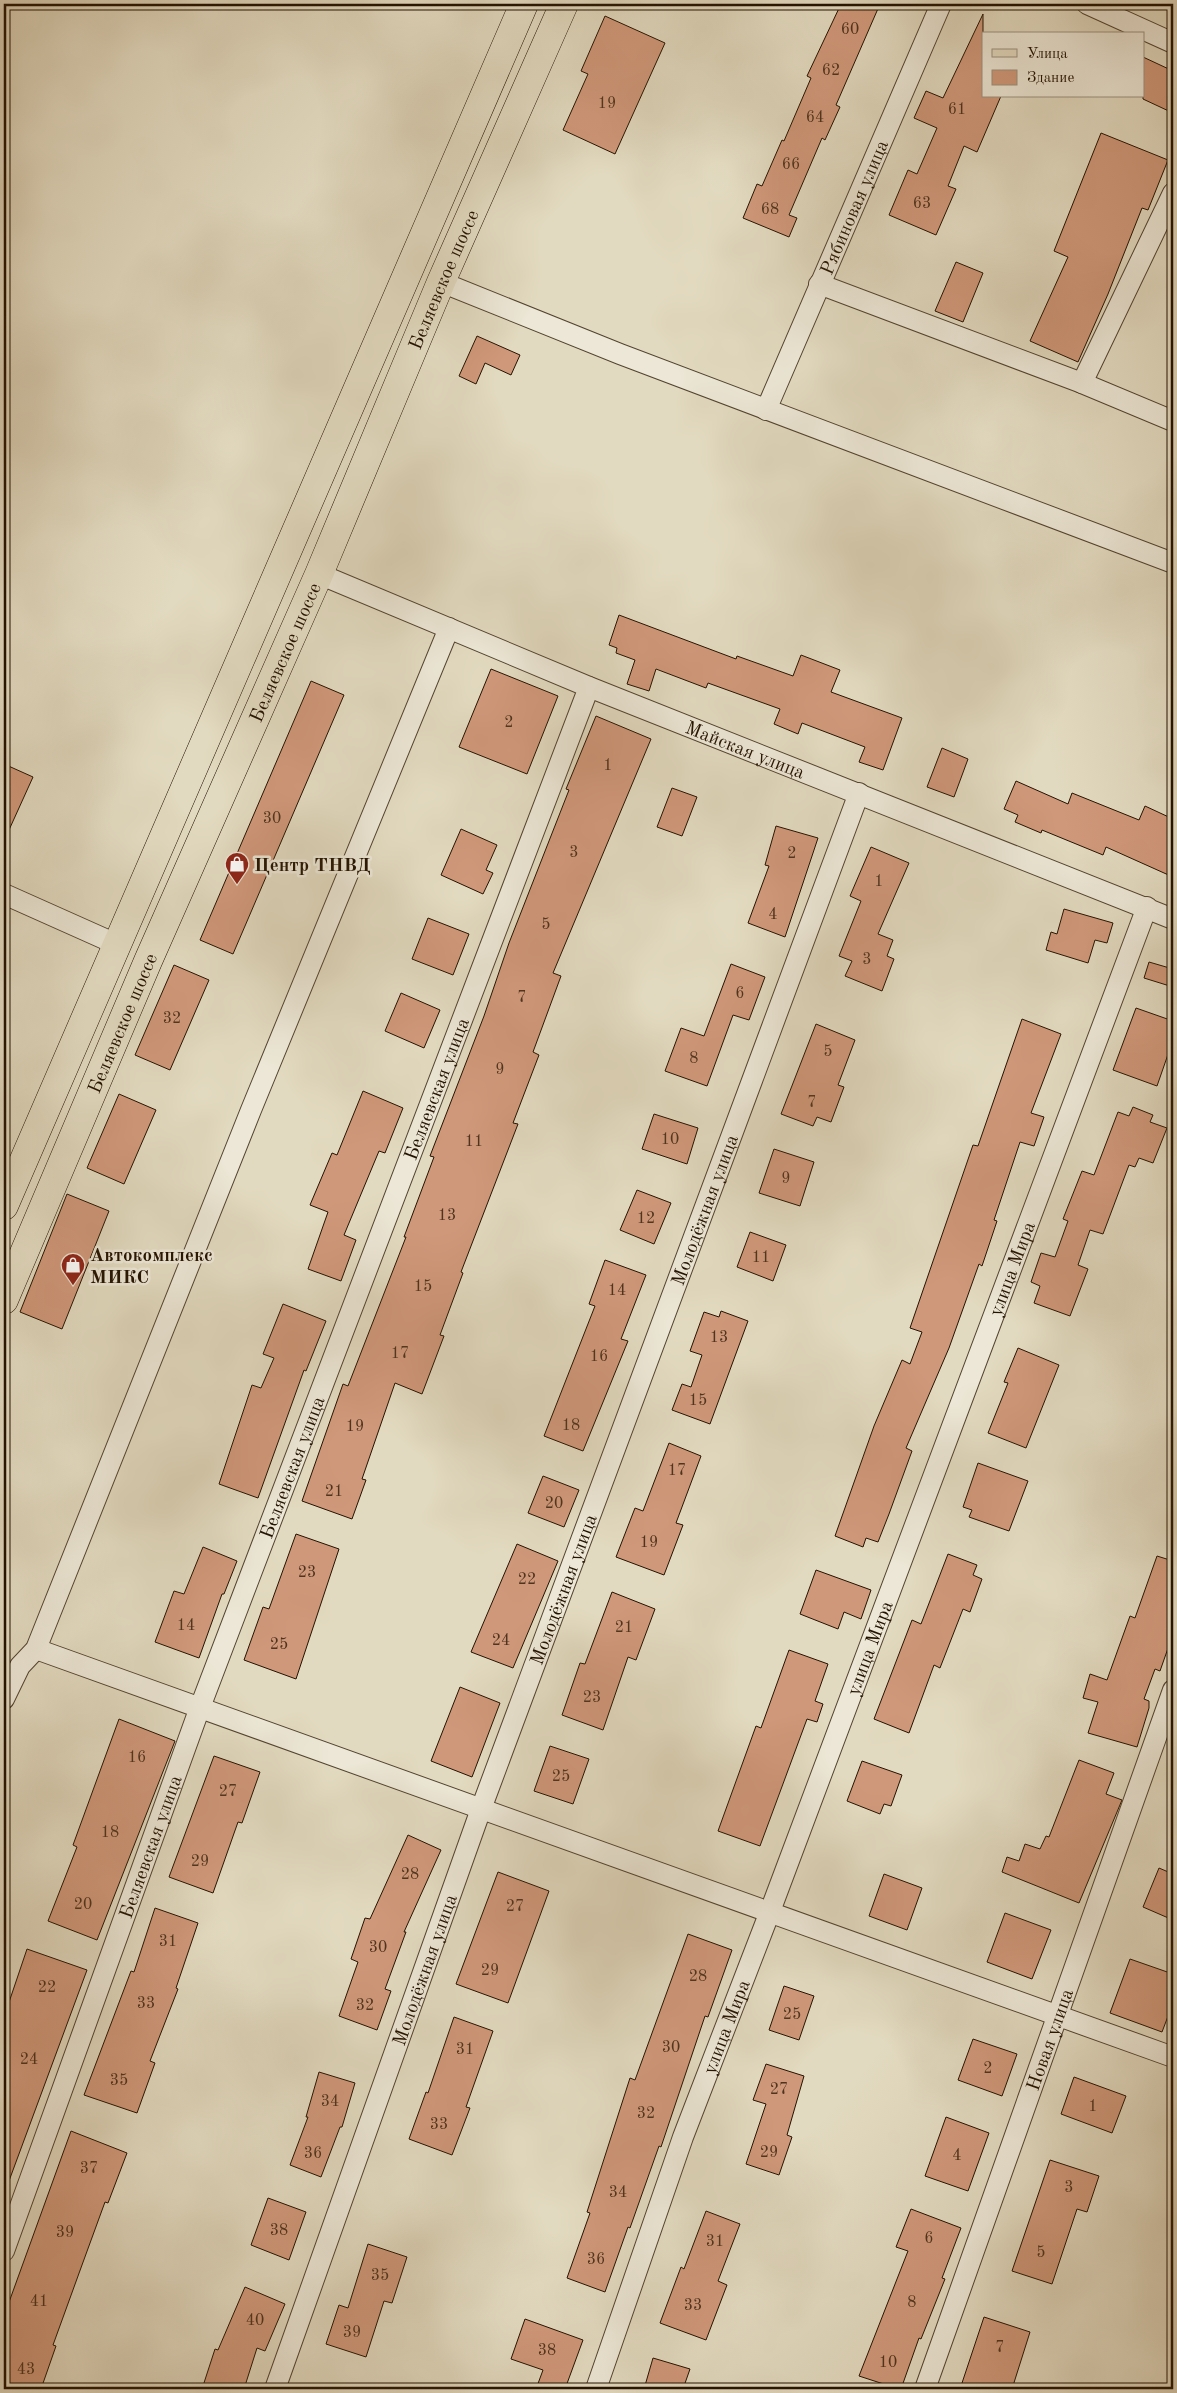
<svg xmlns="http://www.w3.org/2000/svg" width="1177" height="2393" viewBox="0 0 1177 2393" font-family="'Old Standard TT',serif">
<rect width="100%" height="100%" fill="#e2dac0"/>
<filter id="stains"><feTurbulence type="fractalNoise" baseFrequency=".004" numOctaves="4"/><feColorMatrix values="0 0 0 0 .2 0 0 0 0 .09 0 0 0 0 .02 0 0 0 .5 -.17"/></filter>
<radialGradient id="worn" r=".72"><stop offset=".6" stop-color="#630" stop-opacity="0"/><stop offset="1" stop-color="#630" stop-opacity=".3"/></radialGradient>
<g fill="#d0987a" stroke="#231200">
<path d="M841,4H880L836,105L840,107L825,140L822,138L789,215L797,218L789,237L743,218L757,184L762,186L782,140L784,141L811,78L807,76Z"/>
<path d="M983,14V96H1001L977,152L964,146L948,186L956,189L936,235L889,215L908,170L917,174L937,128L914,118L926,91L943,98Z"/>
<path d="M605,16L665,43L615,154L563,130L588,74L581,71Z"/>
<path d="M1143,57L1173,71V113L1143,99Z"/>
<path d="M1101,133L1168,160L1148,210L1142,208L1108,294L1078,362L1030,341L1068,257L1054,251Z"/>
<path d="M956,262L983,273L963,322L935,311Z"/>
<path d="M477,336L520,355L511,375L485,363L476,384L459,376Z"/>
<path d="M619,615L736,659L737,656L793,676L801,655L840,670L831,692L902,718L883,770L859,762L865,747L802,723L798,734L774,724L780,709L708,683L706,688L656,669L649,691L627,684L635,660L616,653L617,648L609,645Z"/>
<path d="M491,669L558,696L527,774L459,747Z"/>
<path d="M311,681L344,695L233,954L200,940Z"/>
<path d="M596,716L651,739L553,973L561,976L533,1052L539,1055L513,1123L518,1124L461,1272L463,1273L440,1335L444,1336L422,1394L395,1383L362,1479L366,1480L352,1519L302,1501L343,1384L348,1386L406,1237H404L434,1157L430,1156L484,1016L509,943L569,790L566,789Z"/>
<path d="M942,748L968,759L954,797L927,787Z"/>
<path d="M4,764L33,777L4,841Z"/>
<path d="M1016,781L1068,804L1072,793L1139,820L1145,806L1173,819V877L1106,847L1103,855L1042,830L1041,833L1015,822L1018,815L1004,809Z"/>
<path d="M672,788L697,797L682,836L657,827Z"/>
<path d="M776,826L818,838L785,937L748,923L769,866L765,865Z"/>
<path d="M461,829L497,845L486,870L493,873L483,894L441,875Z"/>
<path d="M871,847L909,863L878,934L893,940L887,956L894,959L882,991L845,976L852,961L839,956L861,901L850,896Z"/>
<path d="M1064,909L1113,923L1107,943L1095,940L1088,963L1046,950L1051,932L1057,934Z"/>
<path d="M428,918L469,934L453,975L412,959Z"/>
<path d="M1149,962L1173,969V987L1144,978Z"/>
<path d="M731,964L765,977L749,1020L733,1015L707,1086L665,1071L681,1028L704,1036Z"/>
<path d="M174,965L209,980L170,1070L135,1055Z"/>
<path d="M401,993L440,1010L424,1048L385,1031Z"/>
<path d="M1136,1008L1173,1021V1040L1157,1086L1113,1070Z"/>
<path d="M1022,1019L1061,1034L1031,1113L1044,1117L1034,1146L1020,1142L994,1220L997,1221L982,1266L979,1264L949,1348L906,1448L912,1451L889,1514L878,1542L866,1538L863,1547L835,1536L874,1426L902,1360L910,1364L922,1332L910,1328L973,1145L978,1146Z"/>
<path d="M816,1024L855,1040L838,1085L844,1087L831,1122L817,1117L813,1126L781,1114Z"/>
<path d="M363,1091L403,1108L385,1153L379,1151L344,1235L356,1240L341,1281L308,1269L328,1212L310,1205L332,1153L337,1155Z"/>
<path d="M119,1094L156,1110L124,1184L87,1168Z"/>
<path d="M1133,1107L1153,1115L1150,1122L1167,1128L1153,1163L1139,1158L1135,1167L1129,1165L1103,1234L1090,1230L1078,1265L1088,1269L1070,1316L1034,1303L1040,1286L1031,1282L1041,1253L1055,1257L1068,1221L1063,1219L1082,1171L1094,1175L1118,1112L1129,1116Z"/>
<path d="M654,1114L698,1128L687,1164L642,1149Z"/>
<path d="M774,1149L814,1162L800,1206L759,1193Z"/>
<path d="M637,1190L671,1203L654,1244L620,1230Z"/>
<path d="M67,1194L109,1211L62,1329L20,1312Z"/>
<path d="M750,1232L786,1245L773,1281L737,1267Z"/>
<path d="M605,1260L646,1275L621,1339L628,1341L583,1451L544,1436L595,1306L589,1304Z"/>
<path d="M283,1304L326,1321L306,1371L304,1370L258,1498L219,1484L252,1385L261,1388L274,1358L263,1354Z"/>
<path d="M721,1311L748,1321L710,1424L672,1410L682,1384L691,1387L702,1355L690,1351L704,1312L719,1317Z"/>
<path d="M1018,1348L1059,1365L1026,1448L988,1433L1008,1383L1004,1382Z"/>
<path d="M669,1443L701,1456L676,1523L683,1525L664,1575L616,1557L635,1508L643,1511Z"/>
<path d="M978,1463L1028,1481L1009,1531L969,1517L972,1510L963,1507Z"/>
<path d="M543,1476L579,1490L564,1527L528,1513Z"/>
<path d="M296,1534L339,1549L296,1679L244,1660L263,1607L269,1609Z"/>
<path d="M517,1544L558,1561L513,1668L471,1652Z"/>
<path d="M203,1547L237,1561L224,1594H222L199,1658L155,1642L174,1591L184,1594Z"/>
<path d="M948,1554L977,1565L973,1575L982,1579L970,1612L963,1609L940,1668L934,1665L909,1733L874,1719L912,1620L921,1624Z"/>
<path d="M1157,1556L1173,1561V1634L1160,1671L1155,1669L1144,1699L1149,1701V1708L1137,1747L1088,1733L1098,1702L1083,1698L1090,1674L1107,1680L1130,1616L1135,1618Z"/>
<path d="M816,1570L871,1590L861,1619L844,1612L838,1629L800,1614Z"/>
<path d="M612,1592L655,1609L636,1660L628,1657L603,1730L562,1715L580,1663L585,1664Z"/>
<path d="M789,1650L828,1664L815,1701L823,1704L817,1722L807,1719L760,1846L718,1831L756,1726L761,1728Z"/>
<path d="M460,1687L500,1703L472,1777L431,1761Z"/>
<path d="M119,1719L175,1741L97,1940L48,1921L77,1847L73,1845Z"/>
<path d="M550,1746L589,1759L573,1804L534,1791Z"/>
<path d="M214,1756L260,1772L242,1823L238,1822L213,1893L169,1877Z"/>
<path d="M1079,1760L1114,1773L1106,1794L1122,1800L1079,1903L1002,1872L1007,1857L1019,1861L1025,1844L1040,1849L1046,1836L1049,1837Z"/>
<path d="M862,1761L902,1775L891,1806L884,1804L880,1814L847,1801Z"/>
<path d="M408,1835L441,1850L404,1932H406L385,1989L391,1991L377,2030L339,2016L358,1962L351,1959L365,1918L370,1919Z"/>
<path d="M1159,1868L1173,1874V1920L1143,1907Z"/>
<path d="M498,1872L549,1891L508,2003L456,1984Z"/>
<path d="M884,1874L922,1888L907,1930L869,1916Z"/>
<path d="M155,1908L198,1923L176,1988L178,1989L150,2061L155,2063L137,2113L84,2095L131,1971L134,1972Z"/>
<path d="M1005,1913L1051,1930L1032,1979L987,1962Z"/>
<path d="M688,1934L732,1950L708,2017L705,2016L661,2147L659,2146L630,2228L628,2227L605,2292L567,2278L590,2213L587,2212L630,2078L635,2080Z"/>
<path d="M27,1949L87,1970L6,2189H4V2017Z"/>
<path d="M1130,1959L1173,1974V2003L1162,2032L1110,2013Z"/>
<path d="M784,1986L814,1996L799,2040L769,2030Z"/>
<path d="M454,2017L493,2031L466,2107L470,2108L452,2155L409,2139L426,2092L428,2093Z"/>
<path d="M973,2039L1017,2054L1002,2096L958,2080Z"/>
<path d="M766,2064L804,2076L787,2135L792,2137L779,2175L746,2164L766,2104L753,2100Z"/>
<path d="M319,2072L355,2083L342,2127H340L321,2177L290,2165L308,2117H306Z"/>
<path d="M1074,2077L1126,2096L1112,2133L1061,2114Z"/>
<path d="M946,2117L989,2133L968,2191L925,2176Z"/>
<path d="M71,2131L127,2153L108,2203L105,2202L82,2265L53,2345L56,2346L41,2389H4V2316Z"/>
<path d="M1050,2160L1099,2176L1087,2212L1077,2209L1052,2284L1012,2271Z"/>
<path d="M268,2198L306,2212L289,2260L251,2245Z"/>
<path d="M911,2209L961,2228L942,2278L945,2279L921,2339L919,2338L901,2389H899L859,2376L908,2251L896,2247Z"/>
<path d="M706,2211L740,2224L718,2281L727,2285L706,2340L660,2323L681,2267L684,2269Z"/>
<path d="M368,2244L407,2257L392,2303L384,2301L366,2357L326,2344L339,2305L348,2308Z"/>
<path d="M245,2287L285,2304L265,2351L257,2348L244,2389H202L215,2349L218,2350Z"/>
<path d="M984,2317L1030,2332L1012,2389H960Z"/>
<path d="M525,2319L583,2340L565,2389H536L543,2370L511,2359Z"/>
<path d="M653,2358L690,2369L683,2389H644Z"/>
</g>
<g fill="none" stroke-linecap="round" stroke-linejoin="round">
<g stroke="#534430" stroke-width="22">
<g id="street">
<path d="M1087,4L1173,43"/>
<path d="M441,282L620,354L1173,563"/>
<path d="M819,284L1082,383L1173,421"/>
<path d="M1082,383L1173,193"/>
<path id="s1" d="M766,410L941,4"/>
<path id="s2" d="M319,574L589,687L1173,919"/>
<path d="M4,894L116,944"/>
<path d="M36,1649L1173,2057"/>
<path d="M4,1699L20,1666L36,1649L251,1110L449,628"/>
<path id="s3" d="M4,2251L199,1710L589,687"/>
<path id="s4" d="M275,2389L481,1809L859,793"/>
<path id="s5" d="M596,2389L683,2137L769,1914L1147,907"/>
<path id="s6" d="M925,2389L1173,1690"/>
</g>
</g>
<g stroke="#231200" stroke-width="29">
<g id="primary">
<path d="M4,1206L524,4"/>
<path id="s7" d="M4,1300L148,961L319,574L441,282L564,4"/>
</g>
</g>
<use href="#street" stroke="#ece7d6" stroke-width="20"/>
<use href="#primary" stroke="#e2dac0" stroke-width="28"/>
</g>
<defs>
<g id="shop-pin" transform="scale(1.25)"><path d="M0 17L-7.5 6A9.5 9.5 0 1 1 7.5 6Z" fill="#8f2418" stroke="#ece7d6"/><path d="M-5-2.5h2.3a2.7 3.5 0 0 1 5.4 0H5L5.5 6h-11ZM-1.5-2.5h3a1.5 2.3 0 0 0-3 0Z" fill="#fff"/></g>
</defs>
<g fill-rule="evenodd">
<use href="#shop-pin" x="237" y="864"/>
<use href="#shop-pin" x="73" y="1265"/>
</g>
<g text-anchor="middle" stroke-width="5" stroke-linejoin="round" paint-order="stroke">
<g font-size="16" fill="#4e341e">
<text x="850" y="34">60</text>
<text x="831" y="75">62</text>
<text x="607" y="108">19</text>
<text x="957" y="114">61</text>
<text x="815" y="122">64</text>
<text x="791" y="169">66</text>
<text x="922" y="208">63</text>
<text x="770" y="214">68</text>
<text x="509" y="727">2</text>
<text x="608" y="770">1</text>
<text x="272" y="823">30</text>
<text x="574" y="857">3</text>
<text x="792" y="858">2</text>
<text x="879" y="886">1</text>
<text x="773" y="919">4</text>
<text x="546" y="929">5</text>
<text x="867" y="964">3</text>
<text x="740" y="998">6</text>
<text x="522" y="1002">7</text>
<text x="172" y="1023">32</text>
<text x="828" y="1056">5</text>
<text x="694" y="1063">8</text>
<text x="500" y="1074">9</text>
<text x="812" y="1107">7</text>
<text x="670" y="1144">10</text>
<text x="474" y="1146">11</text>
<text x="786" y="1183">9</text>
<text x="447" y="1220">13</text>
<text x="646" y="1223">12</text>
<text x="761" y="1262">11</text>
<text x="423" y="1291">15</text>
<text x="617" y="1295">14</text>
<text x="719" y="1342">13</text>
<text x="400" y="1358">17</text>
<text x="599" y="1361">16</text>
<text x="698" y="1405">15</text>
<text x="571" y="1430">18</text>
<text x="355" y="1431">19</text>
<text x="677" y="1475">17</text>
<text x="334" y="1496">21</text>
<text x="554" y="1508">20</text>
<text x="649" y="1547">19</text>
<text x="307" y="1577">23</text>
<text x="527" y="1584">22</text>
<text x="186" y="1630">14</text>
<text x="624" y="1632">21</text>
<text x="501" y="1645">24</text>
<text x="279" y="1649">25</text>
<text x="592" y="1702">23</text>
<text x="137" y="1762">16</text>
<text x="561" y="1781">25</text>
<text x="228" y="1796">27</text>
<text x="110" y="1837">18</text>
<text x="200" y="1866">29</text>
<text x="410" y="1879">28</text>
<text x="83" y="1909">20</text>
<text x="515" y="1911">27</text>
<text x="168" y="1946">31</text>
<text x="378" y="1952">30</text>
<text x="490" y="1975">29</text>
<text x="698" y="1981">28</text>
<text x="47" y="1992">22</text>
<text x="146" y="2008">33</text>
<text x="365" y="2010">32</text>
<text x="792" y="2019">25</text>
<text x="671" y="2052">30</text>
<text x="465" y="2054">31</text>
<text x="29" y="2064">24</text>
<text x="988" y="2073">2</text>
<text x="119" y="2085">35</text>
<text x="779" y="2094">27</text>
<text x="330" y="2106">34</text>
<text x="1093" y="2111">1</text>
<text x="646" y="2118">32</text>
<text x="439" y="2129">33</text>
<text x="769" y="2157">29</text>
<text x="313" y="2158">36</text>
<text x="957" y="2160">4</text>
<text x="89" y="2173">37</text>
<text x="1069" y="2192">3</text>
<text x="618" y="2197">34</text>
<text x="279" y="2235">38</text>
<text x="65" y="2237">39</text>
<text x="929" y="2243">6</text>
<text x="715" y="2246">31</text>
<text x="1041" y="2257">5</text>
<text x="596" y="2264">36</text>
<text x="380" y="2280">35</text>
<text x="39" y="2306">41</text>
<text x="912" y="2307">8</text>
<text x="693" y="2310">33</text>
<text x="255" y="2325">40</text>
<text x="352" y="2337">39</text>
<text x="1000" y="2352">7</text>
<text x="547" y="2355">38</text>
<text x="888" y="2367">10</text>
<text x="26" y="2374">43</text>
</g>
<g font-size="19" fill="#231200" stroke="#ece7d6">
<text dy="7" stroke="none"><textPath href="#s1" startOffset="221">Рябиновая улица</textPath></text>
<text dy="7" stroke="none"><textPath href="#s7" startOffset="1111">Беляевское шоссе</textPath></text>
<text dy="7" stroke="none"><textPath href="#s7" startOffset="706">Беляевское шоссе</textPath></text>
<text dy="7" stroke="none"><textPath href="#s2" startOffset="461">Майская улица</textPath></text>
<text dy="7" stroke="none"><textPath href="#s7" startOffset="301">Беляевское шоссе</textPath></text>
<text dy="7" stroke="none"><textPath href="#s3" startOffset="1240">Беляевская улица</textPath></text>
<text dy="7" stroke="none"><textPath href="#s4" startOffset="1255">Молодёжная улица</textPath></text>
<text dy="7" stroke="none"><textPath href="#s5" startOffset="1195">улица Мира</textPath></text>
<text dy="7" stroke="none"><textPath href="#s3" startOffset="835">Беляевская улица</textPath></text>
<text dy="7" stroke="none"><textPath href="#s4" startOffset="850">Молодёжная улица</textPath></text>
<text dy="7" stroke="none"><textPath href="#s5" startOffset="790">улица Мира</textPath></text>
<text dy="7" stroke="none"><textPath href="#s3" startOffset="430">Беляевская улица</textPath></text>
<text dy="7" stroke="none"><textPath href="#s4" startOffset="445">Молодёжная улица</textPath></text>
<text dy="7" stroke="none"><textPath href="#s5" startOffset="385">улица Мира</textPath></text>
<text dy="7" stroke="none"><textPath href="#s6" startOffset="371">Новая улица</textPath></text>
</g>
<g font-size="19" font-weight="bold" fill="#231200" stroke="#ece7d6" text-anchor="start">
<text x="254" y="871">Центр ТНВД</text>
<text x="90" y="1261">Автокомплекс<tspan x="90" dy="22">МИКС</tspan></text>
</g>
</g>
<rect width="1177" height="2393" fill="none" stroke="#e2dac0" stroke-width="20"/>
<rect x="5" y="5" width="1167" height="2383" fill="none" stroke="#231200" stroke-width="2.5"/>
<rect x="10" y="10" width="1157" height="2373" fill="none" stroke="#231200"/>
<rect x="982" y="32" width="162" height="65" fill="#ece7d6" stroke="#9c9280"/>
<rect x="992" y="49" width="25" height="8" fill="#e2dac0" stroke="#9c9280"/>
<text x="1027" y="58" font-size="15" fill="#231200">Улица</text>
<rect x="992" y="70" width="25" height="15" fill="#d0987a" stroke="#9c9280"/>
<text x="1027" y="82" font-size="15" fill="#231200">Здание</text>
<rect width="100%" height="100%" filter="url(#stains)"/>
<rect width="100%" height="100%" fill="url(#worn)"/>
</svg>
